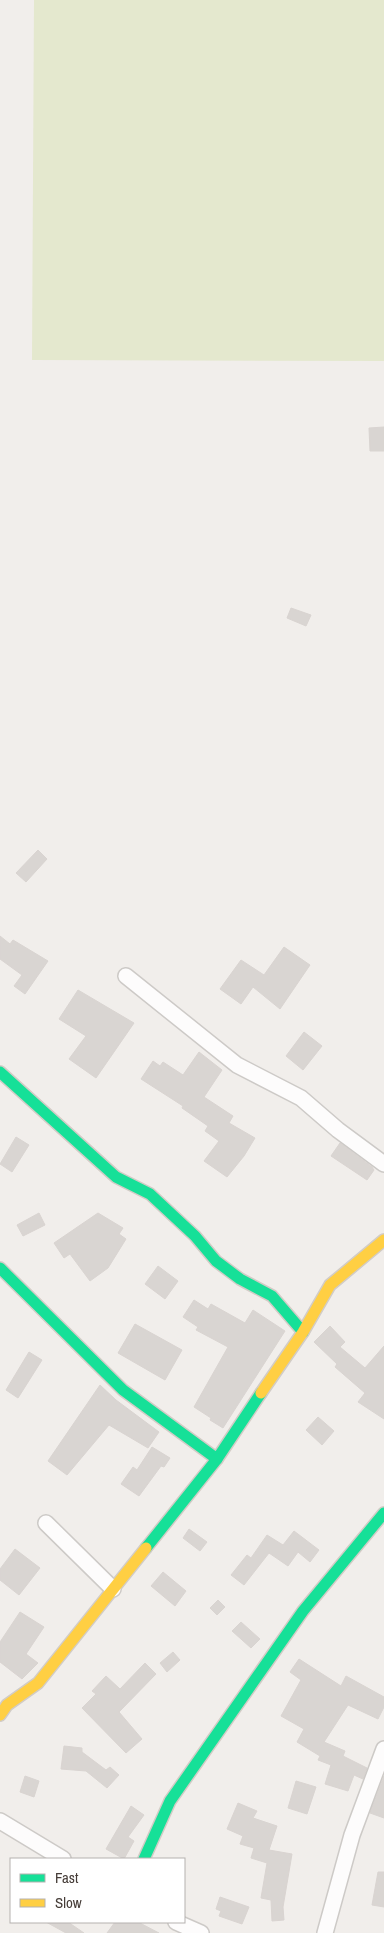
<svg xmlns="http://www.w3.org/2000/svg" width="384" height="1933" viewBox="0 0 384 1933" font-family="'Archivo Narrow',sans-serif">
<rect width="100%" height="100%" fill="#f1eeeb"/>
<path fill="#e4e8ce" d="M34,0H384V361L32,360Z"/>
<g fill="#d9d5d2" stroke="#d9d4d1">
<path d="M384,427V451H370L369,428Z"/>
<path d="M291,608L311,615L306,626L287,618Z"/>
<path d="M38,850L47,859L26,882L16,873Z"/>
<path d="M0,936L10,944L13,940L48,961L25,994L14,986L22,975L0,959Z"/>
<path d="M284,947L310,965L280,1009L253,987L241,1004L220,989L241,960L264,975Z"/>
<path d="M78,990L134,1023L96,1078L69,1059L86,1036L59,1019Z"/>
<path d="M304,1032L322,1046L303,1070L286,1056Z"/>
<path d="M199,1052L222,1070L204,1097L233,1116L229,1123L255,1138L244,1156L227,1177L204,1161L219,1141L205,1131L208,1126L182,1108L183,1106L141,1079L153,1061L160,1066L163,1062L183,1075Z"/>
<path d="M16,1137L29,1145L12,1172L0,1164Z"/>
<path d="M340,1143L372,1167L374,1170L367,1180L331,1156Z"/>
<path d="M39,1213L45,1225L23,1236L17,1225Z"/>
<path d="M98,1213L123,1228L119,1234L126,1239L108,1268L90,1281L70,1254L64,1258L54,1243Z"/>
<path d="M158,1266L178,1281L165,1299L145,1284Z"/>
<path d="M194,1300L208,1309L211,1304L245,1323L253,1310L285,1331L223,1428L210,1420L211,1418L194,1407L228,1347L196,1330L198,1327L183,1317Z"/>
<path d="M135,1324L182,1350L165,1380L118,1353Z"/>
<path d="M330,1326L345,1342L340,1347L365,1368L384,1346V1419L358,1402L365,1393L335,1367L337,1364L314,1342Z"/>
<path d="M29,1352L42,1360L18,1398L6,1390Z"/>
<path d="M100,1385L116,1400L159,1432L148,1448L109,1425L67,1475L48,1461Z"/>
<path d="M318,1417L334,1431L322,1445L306,1430Z"/>
<path d="M152,1447L170,1458L164,1467L161,1466L139,1496L121,1484L133,1467L137,1470Z"/>
<path d="M189,1529L207,1542L200,1551L183,1538Z"/>
<path d="M294,1531L319,1550L310,1562L298,1552L288,1566L269,1553L244,1585L231,1575L247,1555L251,1558L267,1535L283,1545Z"/>
<path d="M15,1549L40,1568L19,1595L0,1580V1569Z"/>
<path d="M163,1572L186,1591L175,1606L151,1586Z"/>
<path d="M218,1600L225,1607L217,1615L210,1608Z"/>
<path d="M20,1612L44,1627L26,1654L38,1663L22,1679L0,1662V1642Z"/>
<path d="M241,1622L260,1639L251,1648L232,1631Z"/>
<path d="M173,1652L180,1660L167,1672L160,1663Z"/>
<path d="M299,1659L341,1686L346,1676L384,1697V1707L378,1719L348,1705L324,1742L345,1751L343,1756L367,1768L363,1779L354,1775L348,1791L325,1784L331,1765L318,1760L320,1756L297,1742L304,1729L281,1716L301,1680L290,1672Z"/>
<path d="M145,1663L156,1674L119,1712L142,1739L126,1753L82,1708L96,1694L92,1691L106,1676L120,1689Z"/>
<path d="M64,1746L82,1748V1752L106,1770L110,1767L119,1775L107,1788L86,1771L61,1769Z"/>
<path d="M25,1776L39,1781L34,1797L20,1792Z"/>
<path d="M384,1776V1818L370,1813Z"/>
<path d="M296,1781L316,1787L307,1814L288,1808Z"/>
<path d="M238,1803L257,1811L253,1818L277,1826L269,1850L292,1854L283,1907L284,1920L272,1921L271,1900L261,1898L267,1863L251,1858L254,1848L240,1844L243,1836L227,1829Z"/>
<path d="M131,1806L144,1815L128,1837L134,1841L124,1859L106,1849Z"/>
<path d="M378,1872H384V1907L372,1905Z"/>
<path d="M220,1897L249,1907L242,1924L219,1916L221,1911L216,1909Z"/>
<path d="M46,1922H68L84,1933H66Z"/>
<path d="M115,1922H138L159,1933H107Z"/>
</g>
<g fill="none" stroke-linecap="round" stroke-linejoin="round">
<g stroke="#cdcac7" stroke-width="18">
<g id="street">
<path d="M126,976L237,1065L301,1098L338,1130L384,1164"/>
<path d="M46,1523L113,1589"/>
<path d="M0,1821L63,1859"/>
<path d="M176,1922L201,1933"/>
<path d="M325,1933L352,1835L384,1749"/>
</g>
</g>
<g stroke="#d2ccc6" stroke-width="14">
<g id="fast">
<path d="M0,1072L116,1177L150,1194L195,1236L216,1261L240,1279L272,1296L303,1332"/>
<path d="M0,1268L123,1390L217,1459L261,1393"/>
<path d="M146,1548L217,1459"/>
<path d="M144,1859L170,1801L303,1611L384,1513"/>
</g>
</g>
<g stroke="#d2ccc6" stroke-width="14">
<g id="slow">
<path d="M261,1393L303,1332L330,1285L384,1240"/>
<path d="M0,1715L7,1705L38,1683L146,1548"/>
</g>
</g>
<use href="#street" stroke="#fdfcfc" stroke-width="15"/>
<use href="#fast" stroke="#16e098" stroke-width="11"/>
<use href="#slow" stroke="#ffcf43" stroke-width="11"/>
</g>
<rect x="10" y="1858" width="175" height="65" fill="#ffffff" stroke="#b5b1af"/>
<rect x="20" y="1874" width="25" height="8" fill="#16e098" stroke="#b5b1af"/>
<text x="55" y="1883" font-size="15" fill="#463d38">Fast</text>
<rect x="20" y="1899" width="25" height="8" fill="#ffcf43" stroke="#b5b1af"/>
<text x="55" y="1908" font-size="15" fill="#463d38">Slow</text>
</svg>
